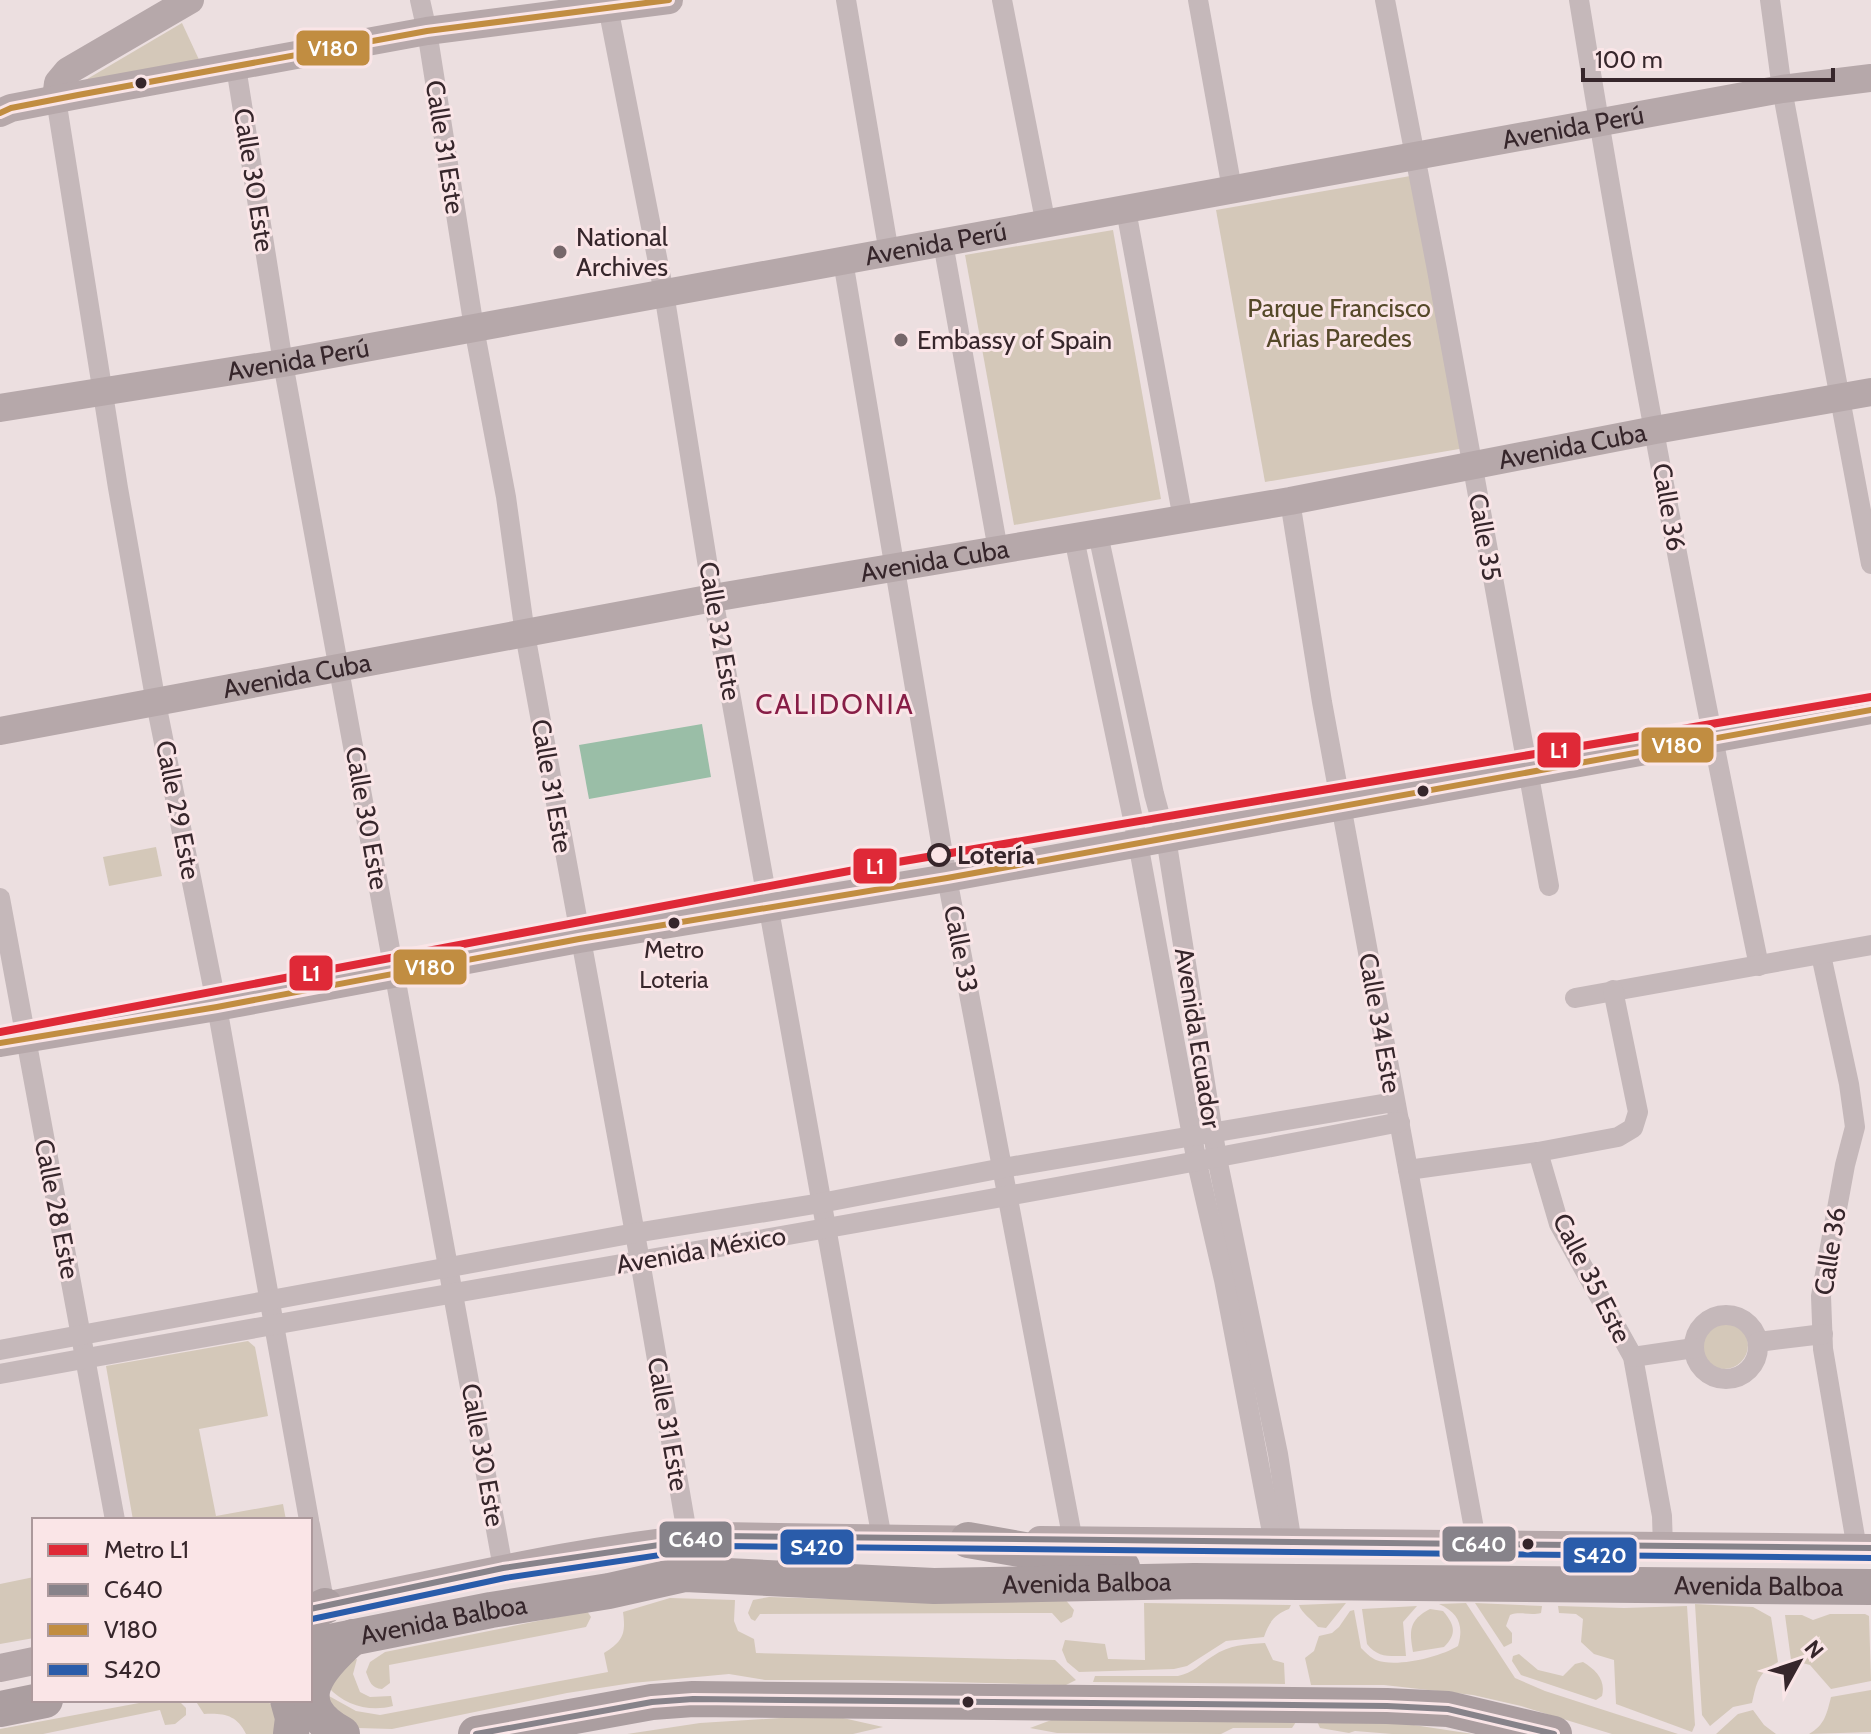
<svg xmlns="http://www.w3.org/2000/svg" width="1871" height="1734" viewBox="0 0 1871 1734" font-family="Cabin,sans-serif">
<rect width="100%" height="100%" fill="#ecdfe0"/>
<g fill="#d4c8b9">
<path d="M182,23L201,64L82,82Z"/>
<path d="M1416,175L1465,448L1265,482L1216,210Z"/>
<path d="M1113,230L1161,499L1014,525L965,255Z"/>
<path d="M156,847L162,876L109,886L103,857Z"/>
<circle cx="1724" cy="1345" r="24"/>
<path d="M248,1341L255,1347L268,1416L199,1429L216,1516L283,1504L286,1520H133L106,1366Z"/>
<path d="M34,1577V1638L0,1644V1584Z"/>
<path d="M769,1597L831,1599L1064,1598L1074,1610L1072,1617L1061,1623L1052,1613L760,1614L755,1621L751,1619L748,1613L753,1600Z"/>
<path d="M670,1598L735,1600L734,1621L738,1631L754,1639L756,1653L1055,1660L1076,1680L1066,1685L863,1680H765L729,1674L632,1683L567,1693L392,1729L358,1728L322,1696H329L356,1711L380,1715L608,1672L604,1653C623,1641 626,1634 623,1612Z"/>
<path d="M1144,1603L1291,1605L1289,1609C1275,1614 1269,1622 1264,1637L1226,1641L1187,1666L1174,1669L1079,1672L1067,1662L1062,1650L1065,1640L1105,1644L1108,1659L1145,1660Z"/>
<path d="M1346,1603L1326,1628L1318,1627C1312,1619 1302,1614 1299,1605Z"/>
<path d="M1466,1603L1515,1678L1545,1691L1678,1734H1612L1521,1706L1473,1695L1384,1685H1311L1305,1658L1314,1651L1319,1636L1332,1633L1339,1627L1350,1611L1354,1610L1361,1648C1365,1652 1371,1658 1376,1660C1396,1668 1440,1657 1458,1646C1464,1626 1459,1613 1439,1604Z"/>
<path d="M1475,1603L1542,1606L1541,1613C1530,1616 1521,1611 1510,1615L1506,1626L1512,1633V1643L1504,1647Z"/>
<path d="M1695,1604L1753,1607L1771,1617L1778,1662C1757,1674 1757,1682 1752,1703L1733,1707L1710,1726L1702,1715Z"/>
<path d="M1417,1606L1403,1622L1406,1656C1389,1656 1378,1658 1367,1644L1362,1609Z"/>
<path d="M1558,1606L1624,1608L1687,1606L1695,1725L1692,1732L1616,1704L1614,1660L1594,1654L1581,1642L1583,1619L1576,1614L1559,1613Z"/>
<path d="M1430,1609L1443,1611C1455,1625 1457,1634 1444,1647L1413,1652C1409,1630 1409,1620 1430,1609Z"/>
<path d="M587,1611L591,1617L586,1627L389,1665L390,1683L382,1689C371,1688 370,1682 366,1672L370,1662L385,1652Z"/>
<path d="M1830,1614H1865L1869,1616L1871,1681L1831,1689L1810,1665L1791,1660L1785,1615H1802L1813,1620Z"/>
<path d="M1265,1643L1273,1660L1284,1663L1285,1684L1093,1682L1095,1676H1178C1193,1673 1200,1664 1213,1656C1229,1645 1246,1644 1265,1643Z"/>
<path d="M1519,1654L1538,1670L1563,1676L1575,1664L1583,1662C1596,1670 1606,1680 1602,1696L1596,1700L1521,1675L1512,1661L1513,1656Z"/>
<path d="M357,1659L353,1674L360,1692L370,1697L391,1696L393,1706C370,1712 345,1706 328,1687L339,1663Z"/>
<path d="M1871,1690V1732L1809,1734C1825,1725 1827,1713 1831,1697Z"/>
<path d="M155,1700H178L186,1708V1715L175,1724L165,1725L160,1710L43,1734H0V1729Z"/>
<path d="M195,1700H266L274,1707L278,1734H246C237,1715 224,1713 204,1714Z"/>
<path d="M1753,1710L1764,1725L1776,1734H1716L1738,1714Z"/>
<path d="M780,1718H843L883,1727L853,1734H627L700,1723Z"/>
<path d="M1054,1719L1296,1722L1292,1728H1233L1221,1734L1057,1733L1030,1728Z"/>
<path d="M1317,1721L1407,1724L1473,1734H1392L1355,1731L1349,1733L1320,1728Z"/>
</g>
<path fill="#9abea7" d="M702,724L711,777L589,799L579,745Z"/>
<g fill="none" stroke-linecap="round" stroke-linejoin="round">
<g stroke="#c5b8ba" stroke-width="20">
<path d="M420,0L427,31L474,328L506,497L525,634L640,1261L688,1539"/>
<path d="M846,0L889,253"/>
<path d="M1002,0L1046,225"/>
<path d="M1198,0L1232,189"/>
<path d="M1385,0L1437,270L1549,886"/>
<path d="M1579,0C1631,323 1693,645 1759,966"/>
<path d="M1770,0L1782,89L1871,564"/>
<path d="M608,7L664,293L713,598L882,1539"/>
<path d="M236,67L283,363L503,1568"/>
<path d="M56,99L118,488L156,703L217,1007L309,1520"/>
<path d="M1126,210L1183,519"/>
<path d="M943,243L998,550"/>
<path d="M843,261L947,878L1073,1541"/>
<path d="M1290,501L1322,702L1477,1545"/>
<path d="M1098,534L1154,794L1166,838L1217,1158L1278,1454L1292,1544"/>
<path d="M1074,538L1138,843L1197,1163L1224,1280L1274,1543"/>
<path d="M0,898L115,1520"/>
<path d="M1821,955L1849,1084L1855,1127L1845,1165L1821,1296L1823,1349L1857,1549"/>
<path d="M1575,998L1871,945"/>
<path d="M1538,1152L1559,1224L1633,1357L1662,1516L1663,1548"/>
<path d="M1408,1170L1538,1152L1618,1137L1633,1128L1638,1112L1613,990"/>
<circle cx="1726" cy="1347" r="32"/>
<path d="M1758,1342L1823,1334"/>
<path d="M0,1350L635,1233L821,1203L1003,1168L1394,1102"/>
<path d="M1633,1357L1694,1348"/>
<path d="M0,1374C467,1288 935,1214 1400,1122"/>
<path d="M310,1525L325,1606"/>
</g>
<g stroke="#b6a8aa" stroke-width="28">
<path d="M56,99L58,83L68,71L190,0"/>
<path d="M0,113L11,108L78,95L427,31L669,0"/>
<path id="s1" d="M0,408L283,363L1782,89L1871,78"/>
<path id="s2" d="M0,731L713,598L1290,501L1655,430L1871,392"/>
<path d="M0,1043L217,1007L579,939L947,878L1871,710"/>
<path d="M1040,1540L1871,1548"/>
<path d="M310,1609C446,1582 581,1548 720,1536L987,1540"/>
<path d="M0,1668L34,1661"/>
</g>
<g stroke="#ab9ea0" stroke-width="36">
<path d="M968,1540L1122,1567"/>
<path d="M310,1613L325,1606"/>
<path id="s3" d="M310,1646L491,1610L609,1591L685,1574L934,1586L1194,1581L1871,1587"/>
<path d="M288,1700L293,1718L291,1734"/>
<path d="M0,1709L45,1700"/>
<path d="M342,1734C286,1703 318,1668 353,1637"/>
<path d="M476,1734L652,1702L693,1699L1387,1706L1448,1709L1554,1734"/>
</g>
<g stroke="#fae5e7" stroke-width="12">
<g id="bus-1">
<path d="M310,1609L503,1568L720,1536L1871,1548"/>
<path d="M476,1734L652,1702L693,1699L1387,1706L1448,1709L1554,1734"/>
</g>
</g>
<g stroke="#fae5e7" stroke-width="12">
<g id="bus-2">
<path d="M0,113L11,108L78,95L427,31L669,0"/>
<path d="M0,1043L217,1007L579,939L947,878L1871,710"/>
</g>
</g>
<g stroke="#fae5e7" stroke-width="12">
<path id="bus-3" d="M312,1619L505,1578L721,1546L1871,1558"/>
</g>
<use href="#bus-1" stroke="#87838a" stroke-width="6"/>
<use href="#bus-2" stroke="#c18d41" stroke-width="6"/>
<use href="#bus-3" stroke="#2a5caa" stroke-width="6"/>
<g stroke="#fae5e7" stroke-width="14">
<path id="metro-1" d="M0,1032L886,864L1871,697"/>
</g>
<use href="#metro-1" stroke="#df2937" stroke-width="8"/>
</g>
<g fill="#36262b" stroke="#fae5e7" stroke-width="3">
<circle cx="141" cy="83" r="7"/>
<circle cx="1423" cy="791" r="7"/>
<circle cx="674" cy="923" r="7"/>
<circle cx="1528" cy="1544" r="7"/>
<circle cx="968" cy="1702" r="7"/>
</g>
<g fill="#76676a" stroke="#fae5e7" stroke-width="3">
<circle cx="560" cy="252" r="8"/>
<circle cx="901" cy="340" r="8"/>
</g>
<circle fill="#fae5e7" stroke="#36262b" stroke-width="4" cx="939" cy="855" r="10"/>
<g text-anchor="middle" stroke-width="6" stroke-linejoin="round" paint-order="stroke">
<g font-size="24" fill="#36262b" stroke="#fae5e7">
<text x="674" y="958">Metro<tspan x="674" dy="30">Loteria</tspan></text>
</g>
<g font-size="26" fill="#36262b" stroke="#fae5e7">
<text dy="9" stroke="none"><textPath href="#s1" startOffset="1598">Avenida Perú</textPath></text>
<text transform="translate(445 147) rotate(81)" y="9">Calle 31 Este</text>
<text transform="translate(254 180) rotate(81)" y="9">Calle 30 Este</text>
<text dy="9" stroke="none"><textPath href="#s1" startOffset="950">Avenida Perú</textPath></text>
<text dy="9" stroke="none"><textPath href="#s1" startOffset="302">Avenida Perú</textPath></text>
<text dy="9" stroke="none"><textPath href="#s2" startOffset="1598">Avenida Cuba</textPath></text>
<text transform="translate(1669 507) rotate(80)" y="9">Calle 36</text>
<text transform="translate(1485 537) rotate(80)" y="9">Calle 35</text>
<text dy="9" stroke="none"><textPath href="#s2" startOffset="950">Avenida Cuba</textPath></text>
<text transform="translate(720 631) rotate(80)" y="9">Calle 32 Este</text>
<text dy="9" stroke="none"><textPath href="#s2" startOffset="302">Avenida Cuba</textPath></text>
<text transform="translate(552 786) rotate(80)" y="9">Calle 31 Este</text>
<text transform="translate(178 810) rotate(79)" y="9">Calle 29 Este</text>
<text transform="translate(367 818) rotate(80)" y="9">Calle 30 Este</text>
<text transform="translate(961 949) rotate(79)" y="9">Calle 33</text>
<text transform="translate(1380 1023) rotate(80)" y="9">Calle 34 Este</text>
<text transform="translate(1198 1038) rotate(81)" y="9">Avenida Ecuador</text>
<text transform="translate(57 1209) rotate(79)" y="9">Calle 28 Este</text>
<text transform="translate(701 1250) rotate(-10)" y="9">Avenida México</text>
<text transform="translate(1830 1251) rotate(-81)" y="9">Calle 36</text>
<text transform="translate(1592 1278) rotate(63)" y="9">Calle 35 Este</text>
<text transform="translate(668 1424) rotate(80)" y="9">Calle 31 Este</text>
<text transform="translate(483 1455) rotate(80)" y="9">Calle 30 Este</text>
<text dy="9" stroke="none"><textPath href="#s3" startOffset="784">Avenida Balboa</textPath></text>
<text dy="9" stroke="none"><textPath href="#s3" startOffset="1456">Avenida Balboa</textPath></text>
<text dy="9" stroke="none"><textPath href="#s3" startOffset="136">Avenida Balboa</textPath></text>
</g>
<g font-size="26" fill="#36262b" stroke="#fae5e7" text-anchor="start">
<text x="576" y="246">National<tspan x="576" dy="30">Archives</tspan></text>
<text x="917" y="349">Embassy of Spain</text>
</g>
<g font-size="26" fill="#554929" stroke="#fae5e7">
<text x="1339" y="317">Parque Francisco<tspan x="1339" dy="30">Arias Paredes</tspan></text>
</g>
<g font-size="26" font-weight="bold" fill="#36262b" stroke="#fae5e7" text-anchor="start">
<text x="957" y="864">Lotería</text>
</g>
<g font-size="28" letter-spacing="2" fill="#871d46" stroke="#fae5e7">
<text x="835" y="714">CALIDONIA</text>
</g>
</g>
<g stroke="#fae5e7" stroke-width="3">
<rect x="295" y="29" width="76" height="38" rx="8" fill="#c18d41"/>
<rect x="1640" y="726" width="75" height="38" rx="8" fill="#c18d41"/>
<rect x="1536" y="731" width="46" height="38" rx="8" fill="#df2937"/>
<rect x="852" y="847" width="46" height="38" rx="8" fill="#df2937"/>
<rect x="392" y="948" width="76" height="38" rx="8" fill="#c18d41"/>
<rect x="288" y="954" width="46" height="38" rx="8" fill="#df2937"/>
<rect x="658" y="1520" width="75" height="39" rx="8" fill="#87838a"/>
<rect x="1441" y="1525" width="76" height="38" rx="8" fill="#87838a"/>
<rect x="779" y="1528" width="76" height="38" rx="8" fill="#2a5caa"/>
<rect x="1562" y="1536" width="76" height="38" rx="8" fill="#2a5caa"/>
</g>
<g font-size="22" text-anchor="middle" font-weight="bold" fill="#fff">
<text x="333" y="56">V180</text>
<text x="1677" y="753">V180</text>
<text x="1559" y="758">L1</text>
<text x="875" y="874">L1</text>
<text x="430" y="975">V180</text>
<text x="311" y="981">L1</text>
<text x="696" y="1547">C640</text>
<text x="1479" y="1552">C640</text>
<text x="817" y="1555">S420</text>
<text x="1600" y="1563">S420</text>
</g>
<rect x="32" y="1518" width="280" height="184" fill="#fae5e7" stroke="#ac999c" stroke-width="2"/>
<rect x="48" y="1544" width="40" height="12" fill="#df2937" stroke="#ac999c" stroke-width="2"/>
<text x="104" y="1558" font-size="24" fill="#36262b">Metro L1</text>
<rect x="48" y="1584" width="40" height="12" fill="#87838a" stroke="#ac999c" stroke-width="2"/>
<text x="104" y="1598" font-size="24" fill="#36262b">C640</text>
<rect x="48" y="1624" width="40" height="12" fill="#c18d41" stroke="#ac999c" stroke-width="2"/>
<text x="104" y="1638" font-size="24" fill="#36262b">V180</text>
<rect x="48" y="1664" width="40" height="12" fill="#2a5caa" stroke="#ac999c" stroke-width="2"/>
<text x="104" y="1678" font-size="24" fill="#36262b">S420</text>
<g transform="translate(1799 1662) rotate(50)" stroke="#fae5e7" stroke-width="6" paint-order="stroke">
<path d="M0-6L14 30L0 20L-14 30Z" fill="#36262b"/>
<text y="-12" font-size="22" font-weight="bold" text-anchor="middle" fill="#36262b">N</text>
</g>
<path d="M1583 68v12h250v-12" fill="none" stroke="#36262b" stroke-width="4"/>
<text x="1595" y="68" font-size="24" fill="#36262b" stroke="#fae5e7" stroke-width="6" paint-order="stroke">100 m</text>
</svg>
